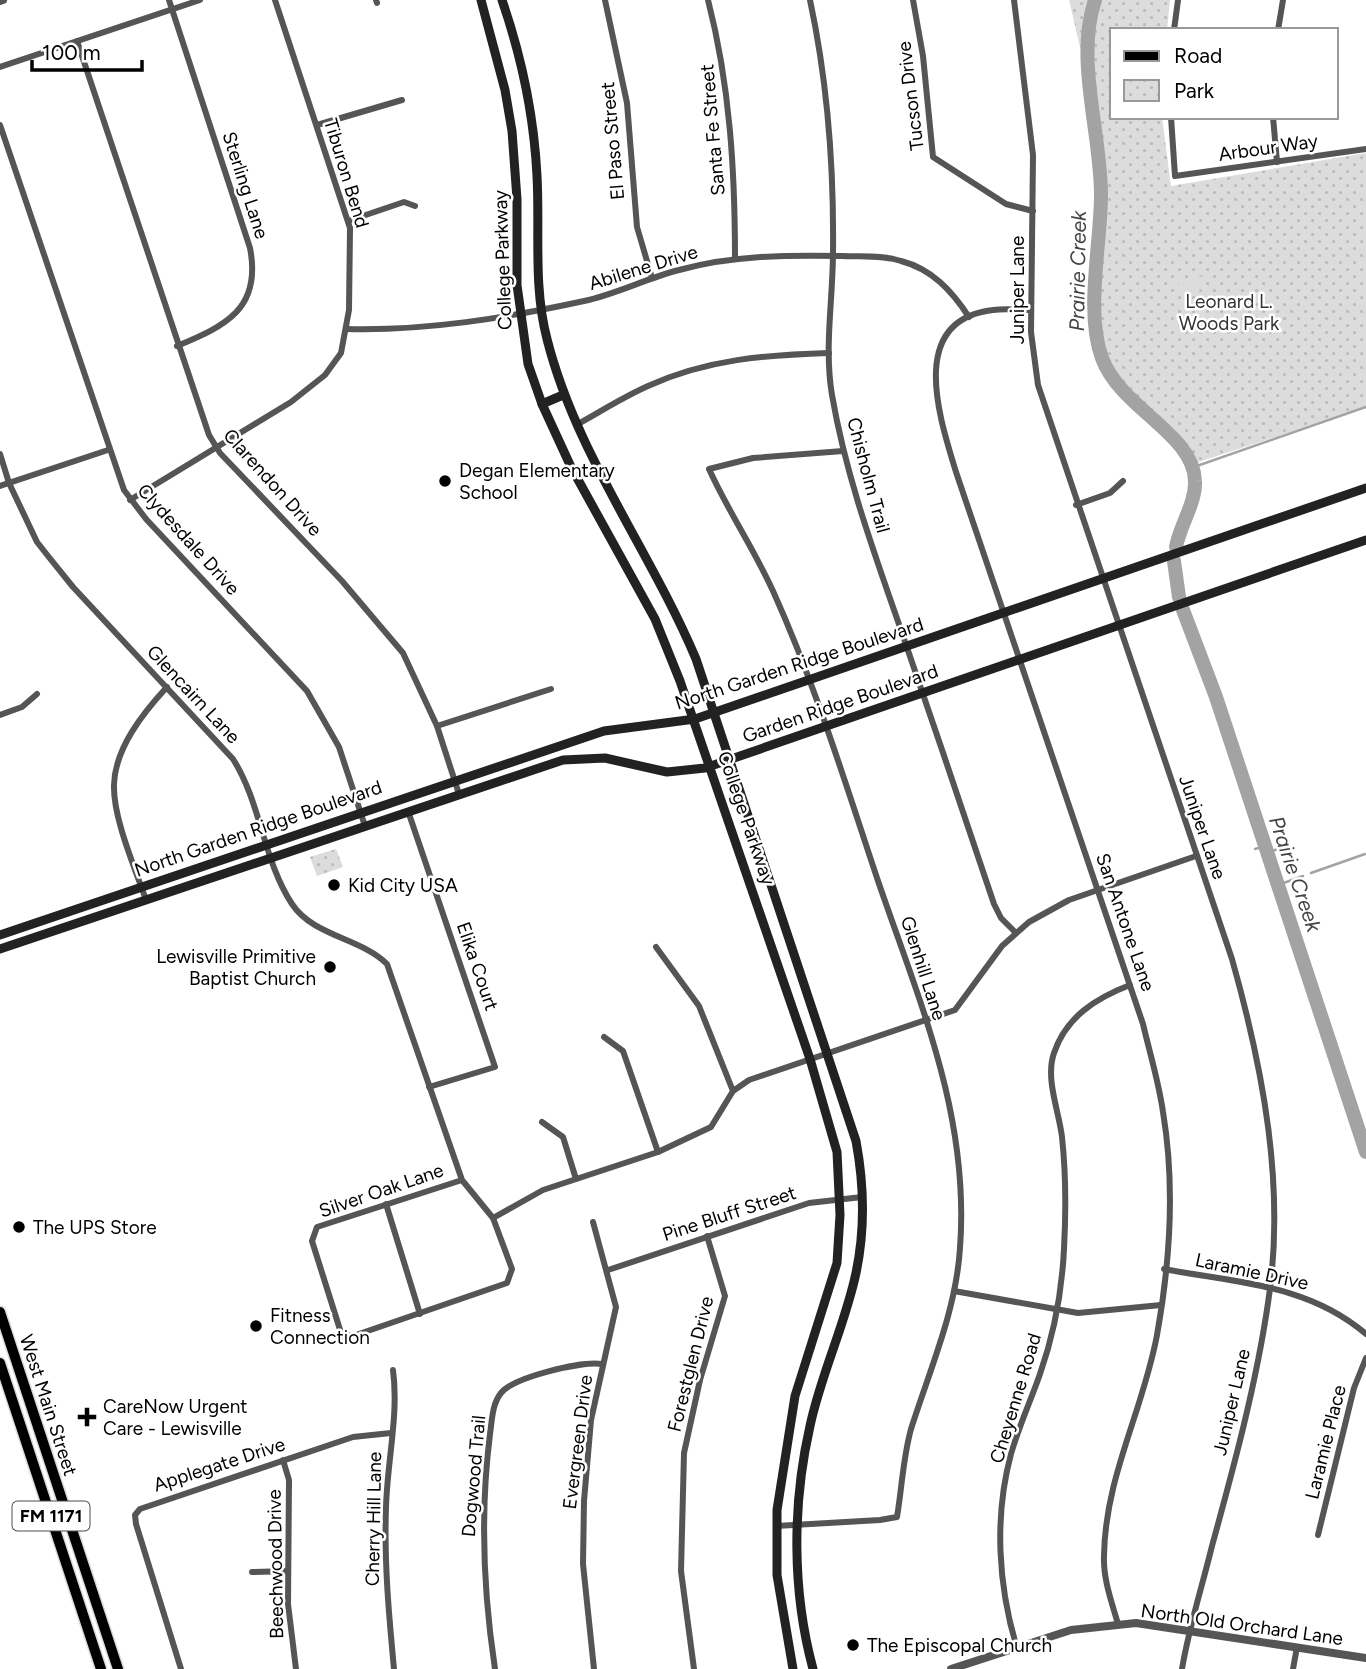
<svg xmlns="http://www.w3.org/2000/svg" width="1366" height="1669" viewBox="0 0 1366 1669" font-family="Figtree,sans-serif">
<defs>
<pattern id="park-dots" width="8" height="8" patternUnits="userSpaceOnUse" patternTransform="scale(1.75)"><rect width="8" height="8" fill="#dcdcdc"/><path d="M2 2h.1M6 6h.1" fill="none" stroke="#bbb" stroke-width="1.8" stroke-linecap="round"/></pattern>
</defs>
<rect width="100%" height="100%" fill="#fff"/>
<g fill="url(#park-dots)">
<path d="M1069,0H1170L1167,30H1112V117H1162L1171,186L1366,153V408L1189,465L1173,439L1123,400L1099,361L1091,325L1097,214L1095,142L1083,60Z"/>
<path d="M336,849L343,867L317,876L310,857Z"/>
</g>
<path fill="#dcdcdc" d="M1201,276L1203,289L1180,294L1178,280Z"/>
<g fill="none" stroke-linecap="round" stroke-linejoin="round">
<g stroke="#a3a3a3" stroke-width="2.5">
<path d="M1194,467L1366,407"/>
<path d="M1255,849L1265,846"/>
<path d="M1267,853L1278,849"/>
<path d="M1311,873L1365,854"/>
<path d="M1278,885L1303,876"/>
</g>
<g stroke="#a3a3a3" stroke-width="14">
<path d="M1095,0C1075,60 1101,132 1101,195C1101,244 1085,312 1102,358C1120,408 1194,434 1195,481C1196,503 1180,525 1176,547"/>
<path d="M1174,561L1179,597"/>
<path d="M1183,610L1216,697L1366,1152"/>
</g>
<g stroke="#dbdbdb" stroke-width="13">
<g id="primary">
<path d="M0,1312L118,1669"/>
<path d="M0,1363L101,1669"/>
</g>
</g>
<g stroke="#555" stroke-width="6">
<path d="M169,0L250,248C262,309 225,326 177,346"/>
<path d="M376,0L377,3"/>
<path d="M605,0L627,103L637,227L652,278"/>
<path d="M708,0C730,85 735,172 735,259"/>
<path d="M810,0C828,84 834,166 833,252C833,299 824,348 832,395C846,477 875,555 902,633C933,723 964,814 994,904L1001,918L1015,932"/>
<path d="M913,0L923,56L933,157L1006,204L1033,211"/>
<path d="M1014,0L1033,155L1031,332L1038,385L1232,959C1263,1069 1286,1188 1268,1303C1256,1385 1234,1466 1212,1546C1202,1587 1189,1627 1182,1669"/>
<path d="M1174,30L1178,0"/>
<path d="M1278,30L1283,0"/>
<path d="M77,41L209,435L220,453L342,581L403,653L437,726L459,794"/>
<path d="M0,67L200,0"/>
<path d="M1171,117L1175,176L1366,149"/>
<path d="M1273,117L1277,162"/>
<path d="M0,125L124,490L146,519L307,691L339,747L365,826"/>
<path d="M317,125L402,100"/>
<path d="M348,221L404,202L415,206"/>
<path d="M1031,310C1019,310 1006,308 993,310C906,320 940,419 956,472L1143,1024C1150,1054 1159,1083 1163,1112C1175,1184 1170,1263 1157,1335C1143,1411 1105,1477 1104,1556C1103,1579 1112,1603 1118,1624"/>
<path d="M347,329C426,331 506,318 584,301C617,294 647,278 679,270C733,255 788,255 843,256C862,257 882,255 901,261C932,269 952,291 969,317"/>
<path d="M576,425C600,412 623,397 648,386C707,359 766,355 829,353"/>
<path d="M0,454L9,483L37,542L48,556L73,587L233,759C261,803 263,860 292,904C313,936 361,938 387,964L462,1180L493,1218L512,1269L507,1283L356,1335L342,1336L312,1241L317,1227L462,1180"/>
<path d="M0,486L108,450"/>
<path d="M130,500L291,402L325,375L341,353L349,310L350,228L275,0"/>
<path d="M1076,505L1110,493L1123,481"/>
<path d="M0,715L22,707L37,694"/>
<path d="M437,726L551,689"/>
<path d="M408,811L495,1067L429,1087"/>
<path d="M146,900C135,868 113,818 114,785C115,748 143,713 167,687"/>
<path d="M656,947L699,1006L733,1091"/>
<path d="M604,1037L623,1051L658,1152"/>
<path d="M542,1122L563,1137L576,1179"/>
<path d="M386,1204L420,1314"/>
<path d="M493,1218L543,1190L658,1152L711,1127L733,1091L749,1080L955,1010L1002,946L1029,922L1069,900L1196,856"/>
<path d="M593,1222L616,1307L591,1420L584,1501L583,1564L594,1669"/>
<path d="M1164,1269C1237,1283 1308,1284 1366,1334"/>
<path d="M608,1270L809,1203L862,1197"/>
<path d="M954,1291L1078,1313L1161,1305"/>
<path d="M393,1370C399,1415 387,1462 386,1508C384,1562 389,1616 394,1669"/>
<path d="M283,1460L289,1480L288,1604L296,1669"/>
<path d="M776,1526L880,1520L897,1517C902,1487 903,1458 911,1429C930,1369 956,1311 960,1248C970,1115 919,1001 877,878C845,782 815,684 773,591C754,549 728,511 709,469L753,458L843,451"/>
<path d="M1318,1535L1354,1388L1366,1358"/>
<path d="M252,1572L288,1571"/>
<path d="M1017,1648C998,1586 994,1517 1011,1454C1019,1426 1031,1400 1040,1374C1054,1334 1062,1290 1064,1249C1066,1212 1066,1174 1062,1137C1059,1111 1045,1079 1054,1053C1066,1017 1096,998 1130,985"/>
<path d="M181,1669L136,1524L135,1515L140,1509L353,1437L391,1433"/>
<path d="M495,1669C483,1590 480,1513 490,1434C492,1421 492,1404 501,1393C514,1377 581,1361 602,1364"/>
<path d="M694,1669L681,1571L684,1453L700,1380L725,1296L707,1236"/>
<path d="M1293,1669L1297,1647"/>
</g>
<g stroke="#555" stroke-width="8">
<path d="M0,1L3,0"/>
<path d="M951,1669L1071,1630L1136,1623L1366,1658"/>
</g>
<g stroke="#222" stroke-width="9">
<path d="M481,0L505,90L512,131L517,199V285L528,364L542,404L571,467L655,619L680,681L810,1059L837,1152L840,1215L837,1263L795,1396L777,1510V1575L793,1669"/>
<path d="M502,0C522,58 534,115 537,176C540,230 533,286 547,339C576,454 650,550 696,659L856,1141C864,1184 865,1230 856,1273C845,1325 821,1374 810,1426C792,1505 792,1591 813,1669"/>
<path d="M542,404L563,395"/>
<path d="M0,935L604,731L695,719L1366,488"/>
<path d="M0,949L563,760L605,758L667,772L705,768L1366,540"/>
</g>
<use href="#primary" stroke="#000" stroke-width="10"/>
</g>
<g fill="#000" stroke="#fff" stroke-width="2.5">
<circle cx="445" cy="481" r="7"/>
<circle cx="334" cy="885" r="7"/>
<circle cx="330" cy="967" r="7"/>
<circle cx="19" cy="1227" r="7"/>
<circle cx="256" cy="1326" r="7"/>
<path d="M83.5 1406.5h7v7h7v7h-7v7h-7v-7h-7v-7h7z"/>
<circle cx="853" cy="1645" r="7"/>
</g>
<g text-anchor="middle" stroke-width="5" stroke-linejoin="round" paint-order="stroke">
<rect fill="#fff" stroke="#4c4c4c" stroke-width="2" x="12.5" y="1501.5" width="77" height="29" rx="5"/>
<g font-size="18" font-weight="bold" fill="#000">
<text x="51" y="1522">FM 1171</text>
</g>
<g font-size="19" fill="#000" stroke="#fff">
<text transform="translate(910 96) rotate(-97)" y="7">Tucson Drive</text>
<text transform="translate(712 130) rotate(-95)" y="7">Santa Fe Street</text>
<text transform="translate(612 141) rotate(-95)" y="7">El Paso Street</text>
<text transform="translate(1268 147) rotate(-8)" y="7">Arbour Way</text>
<text transform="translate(347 173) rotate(73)" y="7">Tiburon Bend</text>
<text transform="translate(246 185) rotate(72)" y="7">Sterling Lane</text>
<text transform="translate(502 260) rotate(-92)" y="7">College Parkway</text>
<text transform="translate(643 267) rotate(-17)" y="7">Abilene Drive</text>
<text transform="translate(1017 290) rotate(-90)" y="7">Juniper Lane</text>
<text transform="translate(869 475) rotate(75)" y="7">Chisholm Trail</text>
<text transform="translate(273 482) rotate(48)" y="7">Clarendon Drive</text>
<text transform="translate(189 539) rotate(48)" y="7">Clydesdale Drive</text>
<text transform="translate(799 663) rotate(-18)" y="7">North Garden Ridge Boulevard</text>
<text transform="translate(194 694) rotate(47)" y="7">Glencairn Lane</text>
<text transform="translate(840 703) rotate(-19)" y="7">Garden Ridge Boulevard</text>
<text transform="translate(747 818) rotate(71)" y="7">College Parkway</text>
<text transform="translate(1203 827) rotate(71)" y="7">Juniper Lane</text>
<text transform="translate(258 828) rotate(-19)" y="7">North Garden Ridge Boulevard</text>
<text transform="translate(1126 922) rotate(71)" y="7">San Antone Lane</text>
<text transform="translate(478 966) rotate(71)" y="7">Elika Court</text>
<text transform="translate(924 968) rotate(72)" y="7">Glenhill Lane</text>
<text transform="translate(381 1190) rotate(-19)" y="7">Silver Oak Lane</text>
<text transform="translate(729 1213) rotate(-18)" y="7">Pine Bluff Street</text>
<text transform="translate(1252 1271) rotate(12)" y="7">Laramie Drive</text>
<text transform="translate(690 1364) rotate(-76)" y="7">Forestglen Drive</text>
<text transform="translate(1015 1398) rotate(-73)" y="7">Cheyenne Road</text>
<text transform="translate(1231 1402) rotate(-77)" y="7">Juniper Lane</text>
<text transform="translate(49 1405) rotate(72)" y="7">West Main Street</text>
<text transform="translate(577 1442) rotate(-83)" y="7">Evergreen Drive</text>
<text transform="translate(1325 1442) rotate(-76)" y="7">Laramie Place</text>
<text transform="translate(219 1464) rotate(-18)" y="7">Applegate Drive</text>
<text transform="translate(473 1476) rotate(-85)" y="7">Dogwood Trail</text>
<text transform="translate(373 1519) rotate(-89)" y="7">Cherry Hill Lane</text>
<text transform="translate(275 1564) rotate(-91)" y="7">Beechwood Drive</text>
<text transform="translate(1242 1624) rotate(8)" y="7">North Old Orchard Lane</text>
</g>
<g font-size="19" fill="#333" stroke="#fff">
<text x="1229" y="308">Leonard L.<tspan x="1229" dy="22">Woods Park</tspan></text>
</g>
<g font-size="19" fill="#000" stroke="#fff" text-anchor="start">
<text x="459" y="477">Degan Elementary<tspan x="459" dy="22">School</tspan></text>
<text x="348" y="892">Kid City USA</text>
<text x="316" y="963" text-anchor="end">Lewisville Primitive<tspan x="316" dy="22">Baptist Church</tspan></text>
<text x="33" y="1234">The UPS Store</text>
<text x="270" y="1322">Fitness<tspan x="270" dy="22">Connection</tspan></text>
<text x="103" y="1413">CareNow Urgent<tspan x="103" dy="22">Care - Lewisville</tspan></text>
<text x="867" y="1652">The Episcopal Church</text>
</g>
<g font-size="21" font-style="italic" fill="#444" stroke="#fff">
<text transform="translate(1078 271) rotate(-89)" y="7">Prairie Creek</text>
<text transform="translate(1295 874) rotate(71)" y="7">Prairie Creek</text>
</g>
</g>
<rect x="1110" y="28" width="228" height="91" fill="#ffffff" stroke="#999999" stroke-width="2"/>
<rect x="1124" y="51" width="35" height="10" fill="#000000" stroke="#999999" stroke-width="2"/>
<text x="1174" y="63" font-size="21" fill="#000000">Road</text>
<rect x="1124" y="80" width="35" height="21" fill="url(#park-dots)" stroke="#999999" stroke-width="2"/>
<text x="1174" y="98" font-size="21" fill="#000000">Park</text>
<path d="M32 60v10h110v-10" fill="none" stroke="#000000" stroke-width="3.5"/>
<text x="42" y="60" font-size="21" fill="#000000" stroke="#ffffff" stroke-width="5" paint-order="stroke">100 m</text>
</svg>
